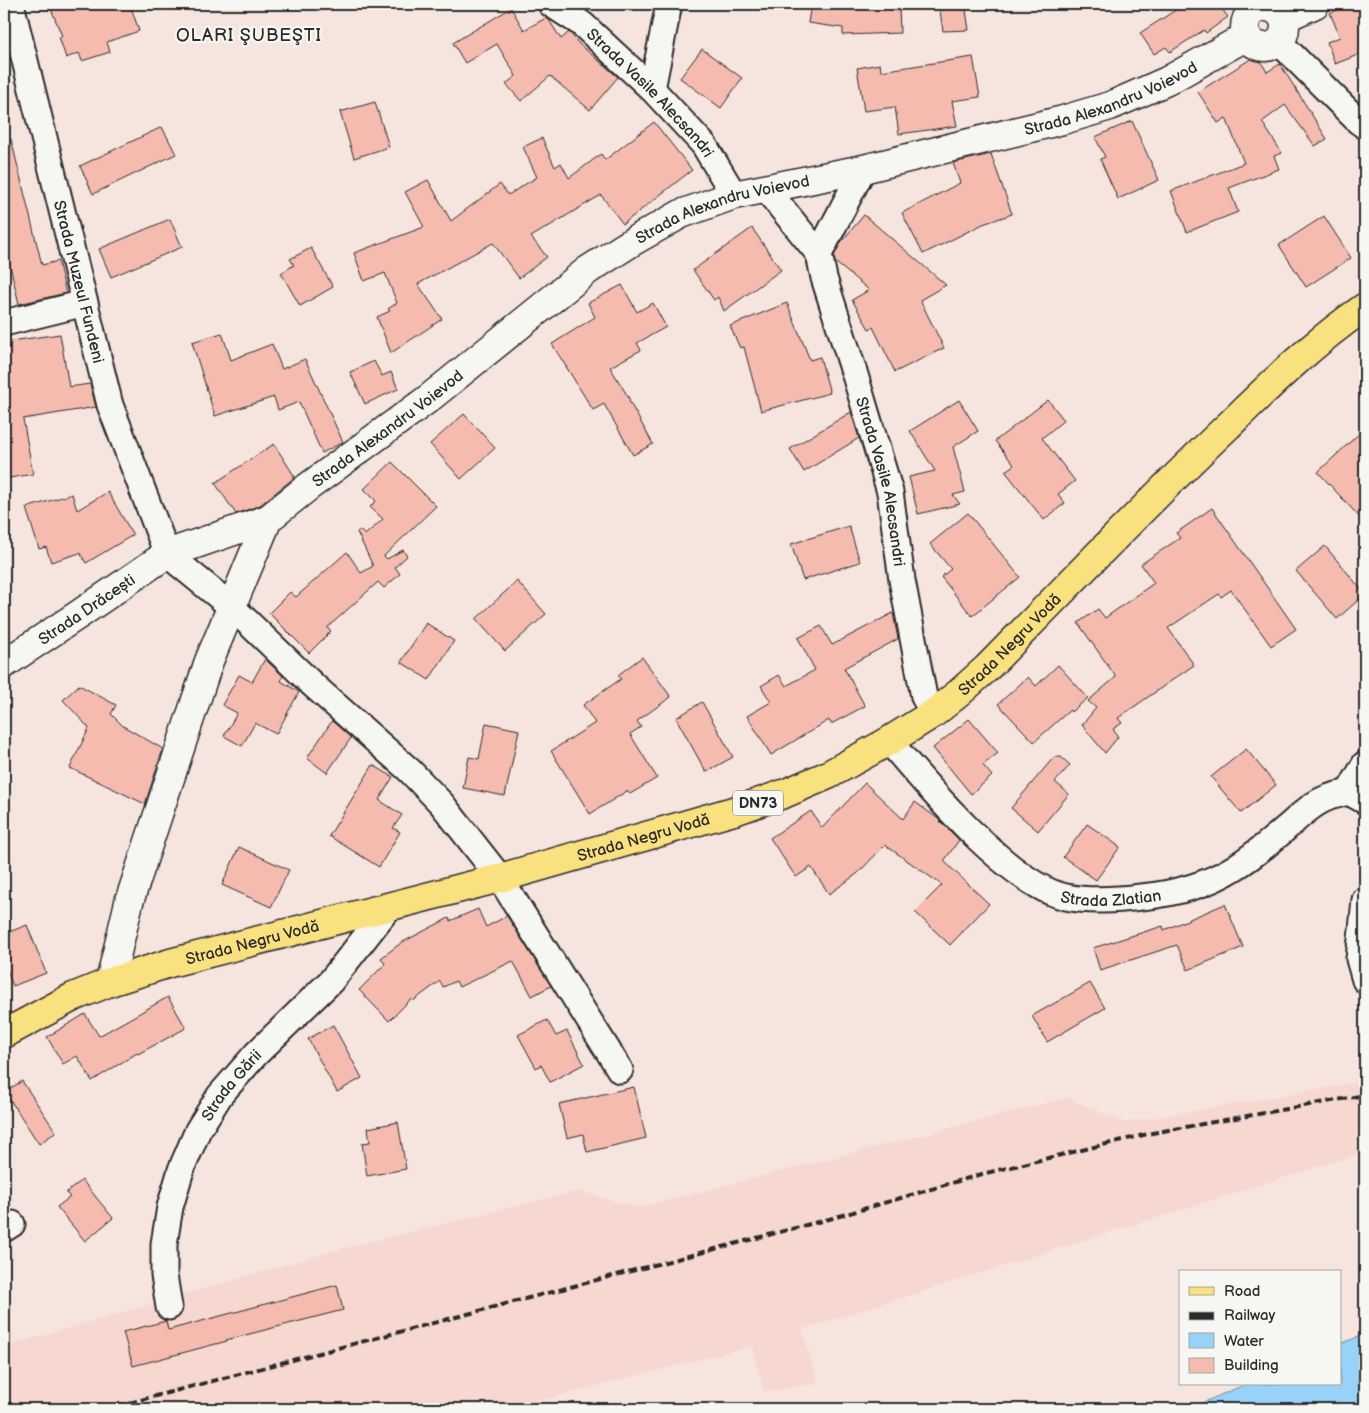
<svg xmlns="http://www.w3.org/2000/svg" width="1369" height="1413" viewBox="0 0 1369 1413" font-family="'Balsamiq Sans',sans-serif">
<rect width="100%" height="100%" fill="#f6e4de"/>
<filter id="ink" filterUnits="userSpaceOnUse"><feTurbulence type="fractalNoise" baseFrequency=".02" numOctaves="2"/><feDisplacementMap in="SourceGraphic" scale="10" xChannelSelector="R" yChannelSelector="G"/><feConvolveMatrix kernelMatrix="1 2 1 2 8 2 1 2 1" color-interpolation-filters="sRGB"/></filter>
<g filter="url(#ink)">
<path fill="#f6d8d0" d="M1365,1081V1152L802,1329L818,1383L764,1392L752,1346L508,1409H4V1347L333,1251L579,1191L638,1208L1068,1098L1125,1123Z"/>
<path fill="#99d2f8" stroke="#6d8fa6" d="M1365,1334V1409H1188L1246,1384H1340V1344Z"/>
<g fill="#f5bbaf" stroke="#2b2b2b">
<path d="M49,4H130L139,31L107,42L110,52L82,61L79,53L66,58L59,37L62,36Z"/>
<path d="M811,4H899L900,33L843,35V28L808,23Z"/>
<path d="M939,4H965L969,30L943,31Z"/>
<path d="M1185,4H1218L1228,17L1206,33L1204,30L1170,52L1166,47L1154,54L1140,33Z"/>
<path d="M1353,4H1365V52L1335,64L1327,42L1340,37L1330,13Z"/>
<path d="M511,8L524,30L546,18L549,20L561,39L569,32L571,34L579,44L618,77L590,110L550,76L521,101L506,84L516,76L497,44L465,63L453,43Z"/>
<path d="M702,49L742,78L721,108L680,78Z"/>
<path d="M1257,55L1267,72L1280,64L1327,139L1315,146L1285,105L1262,122L1282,153L1274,156L1279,169L1229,188L1238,212L1187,232L1171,191L1244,163L1226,118L1218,123L1198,92Z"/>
<path d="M973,57L980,97L952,101L957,126L899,134L895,107L864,111L857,68L880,64L881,71Z"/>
<path d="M375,102L389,147L354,158L340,112Z"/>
<path d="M1132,121L1159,180L1118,199L1100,159L1105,157L1095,137Z"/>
<path d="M654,122L692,170L623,224L601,195L531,237L547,257L519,278L493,243L418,284L442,319L391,353L377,317L390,311L388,309L397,303L385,273L364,281L354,253L424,227L405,192L428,180L451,221L500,184L508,195L537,177L523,147L542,138L555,167L561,163L569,178L601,154L605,160Z"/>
<path d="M162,127L176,154L93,194L80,166Z"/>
<path d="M11,139L42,265L58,261L66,293L19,304L4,240V140Z"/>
<path d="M991,154L1012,214L983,224L923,254L902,213L960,183L953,163Z"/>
<path d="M864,215L946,285L920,300L944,348L895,372L873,327L869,329L852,300L869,290L835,262L834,256L841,242Z"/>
<path d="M1324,216L1351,258L1306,287L1279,245Z"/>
<path d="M170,219L182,247L111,277L99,249Z"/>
<path d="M752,228L781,270L724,311L718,297L714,300L693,270Z"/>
<path d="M311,248L333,287L300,306L281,273L294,265L290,259Z"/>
<path d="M622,285L637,312L653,303L666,327L637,343L641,350L610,367L630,400L629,401L653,444L633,455L604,404L593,410L552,344L595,317L588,303Z"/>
<path d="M787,303L810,360L820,357L830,393L761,411L744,347L740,348L730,326Z"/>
<path d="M222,333L231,360L272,344L282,369L305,359L343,442L322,453L299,402L278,410L274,397L215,416L192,342Z"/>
<path d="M60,334L69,387L90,384L96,407L23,419L33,474L4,479V398L9,397L4,361V342Z"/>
<path d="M374,361L382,376L391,372L398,389L365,404L350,372Z"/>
<path d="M959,400L978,431L953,447L965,492L953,495L960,504L918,514L909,477L935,471L910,431Z"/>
<path d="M1048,400L1064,420L1042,438L1075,481L1058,494L1065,503L1044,520L1005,471L1014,465L995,441Z"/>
<path d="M851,412L859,438L804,472L790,449Z"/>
<path d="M464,414L495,448L461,479L430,444Z"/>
<path d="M1365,428V523L1318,472Z"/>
<path d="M274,444L295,477L260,505L236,514L215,483Z"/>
<path d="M392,462L436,506L384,556L387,559L403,550L407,556L395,567L400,574L384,588L378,582L327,628L331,631L309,653L269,613L290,592L296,597L347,552L361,573L373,566L357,532L360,530L365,535L383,519L370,507L376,501L364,489Z"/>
<path d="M108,492L133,535L86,563L80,553L51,562L46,547L39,549L26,508L72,494L77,510Z"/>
<path d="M1212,508L1296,629L1271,646L1231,590L1221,597L1219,594L1168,628L1194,665L1118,718L1122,723L1113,729L1118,737L1105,753L1082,725L1096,708L1088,701L1116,677L1078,623L1098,609L1105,618L1154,583L1141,564L1180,538L1176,533Z"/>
<path d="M968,513L1020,577L972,616L941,577L951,569L930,544Z"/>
<path d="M849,526L860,562L803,580L791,544Z"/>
<path d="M1325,546L1365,594L1337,619L1296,571Z"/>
<path d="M517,581L546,614L505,651L476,619Z"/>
<path d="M893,613L898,639L844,668L865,706L831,724L829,720L771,755L747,716L771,702L761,686L779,675L786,686L815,670L798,638L821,626L832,645Z"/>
<path d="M426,623L454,641L429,680L401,662Z"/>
<path d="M642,657L671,697L637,721L641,727L630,734L657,778L630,794L627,791L590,814L551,751L595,723L583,705L621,679L618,675Z"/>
<path d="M265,659L283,676L281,681L299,692L276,734L255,723L242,746L224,736L237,713L222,705L239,675L252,682Z"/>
<path d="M1058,665L1088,698L1071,712L1070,710L1034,742L998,704L1028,677L1036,686Z"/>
<path d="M79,685L116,705L111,714L123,726L163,749L145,804L70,768L89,728L63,700Z"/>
<path d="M702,702L733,757L706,772L676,718Z"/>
<path d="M969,719L998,753L983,765L992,776L971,794L933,748Z"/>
<path d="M332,721L351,738L327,773L307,758Z"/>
<path d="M486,723L519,730L505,796L463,788L469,757L479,759Z"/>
<path d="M1246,749L1276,785L1241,813L1211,777Z"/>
<path d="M1054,757H1061L1070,765L1055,782L1069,794L1038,831L1011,808Z"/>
<path d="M373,765L393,777L379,800L402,815L393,828L400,832L379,867L329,836Z"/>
<path d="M865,783L903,819L915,802L937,818L959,840L944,861L989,904L950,945L915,912L942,885L885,845L857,874L829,894L811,867L796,877L770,838L811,811L822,828Z"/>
<path d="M1087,824L1120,847L1096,880L1063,857Z"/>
<path d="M239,847L289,870L271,907L222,885Z"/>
<path d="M1225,904L1243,947L1188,970L1177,945L1100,970L1093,948L1163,926L1164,930Z"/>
<path d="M478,909L486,927L507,916L551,986L532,996L513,961L459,987L456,981L443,987L440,981L413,1001L411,999L389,1021L359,990L385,964L381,958L401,943L449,918L450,921Z"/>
<path d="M27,925L46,973L13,986L4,963V934Z"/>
<path d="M1090,983L1105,1008L1047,1042L1032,1016Z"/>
<path d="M168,997L186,1028L138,1054L137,1053L92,1081L77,1056L63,1064L47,1037L85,1014L99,1036Z"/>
<path d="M547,1020L556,1036L567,1031L584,1064L550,1082L541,1065L536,1068L518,1035Z"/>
<path d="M333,1025L362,1078L337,1092L308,1039Z"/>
<path d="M22,1081L56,1132L39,1144L5,1092Z"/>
<path d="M634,1087L646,1138L587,1152L583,1134L567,1138L559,1104Z"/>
<path d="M398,1122L406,1169L367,1176L362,1143L370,1142L368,1128Z"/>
<path d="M82,1180L113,1218L85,1241L57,1207L70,1197L66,1193Z"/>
<path d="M337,1285L343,1310L226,1340L227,1341L133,1366L123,1332L166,1321L168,1330Z"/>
</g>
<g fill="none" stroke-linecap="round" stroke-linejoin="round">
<g stroke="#2b2b2b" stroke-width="29">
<g id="minor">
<path id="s1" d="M11,4L110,405L167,554L233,608L313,685L409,770L442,804L500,878L620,1070"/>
<path id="s2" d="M551,4L582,24L652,89L704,145L734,195"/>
<path d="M1250,4L1254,10"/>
<path d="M1279,42L1358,121L1365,126"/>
<path d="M652,89L669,4"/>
<path id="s3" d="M863,169L819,254L824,278L855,375L890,492L902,580L924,697L934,713"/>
<path d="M766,189L819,254"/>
<path d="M4,323L85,303"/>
<path id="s4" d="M889,741C925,784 1011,886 1066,897C1091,902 1116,900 1141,897C1172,894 1207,885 1234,868C1252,857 1269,843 1285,829C1298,818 1311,804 1327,798C1334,795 1342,794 1349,792L1365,801"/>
<path d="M1349,792L1365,764"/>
<path d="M1365,900L1359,959L1365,980"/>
<path d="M4,1229L12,1224"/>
<path id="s5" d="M169,1307L164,1275V1244L170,1207L181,1170L198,1130L220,1095L256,1054L331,981L389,907"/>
</g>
</g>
<g stroke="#2b2b2b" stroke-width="31">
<g id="tertiary">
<path id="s6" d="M4,664L78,615L167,554L268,519"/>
</g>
</g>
<g stroke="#2b2b2b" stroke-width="31">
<g id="secondary">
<circle cx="1265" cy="27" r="20"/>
<path d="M1284,18L1315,4"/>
<path id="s7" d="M110,982L129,902L209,661L268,519L308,487L428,399L588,270L635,240L681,214L734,195L863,169L1063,120L1110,106L1167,81L1247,36"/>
</g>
</g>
<g stroke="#2b2b2b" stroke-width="31">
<g id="primary">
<path id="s8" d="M4,1034L73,997L110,982L170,963L500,878L737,810L786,793L828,775L889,741L934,713L959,693L987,668C1067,587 1145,504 1228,426C1271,384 1315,341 1365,307"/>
</g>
</g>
<use href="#minor" stroke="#f6f6f2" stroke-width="25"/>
<use href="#tertiary" stroke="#f6f6f2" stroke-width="28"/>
<use href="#secondary" stroke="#f6f6f2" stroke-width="28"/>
<use href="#primary" stroke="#fae180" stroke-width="28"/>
<path stroke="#2b2b2b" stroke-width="4" stroke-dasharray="8 4" stroke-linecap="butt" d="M106,1409L833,1218L982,1174L1152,1133L1365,1095"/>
</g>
</g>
<g text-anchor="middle" stroke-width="4.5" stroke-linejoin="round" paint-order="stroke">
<rect fill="#f6f6f2" stroke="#686867" stroke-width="1" x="733" y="790.5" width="50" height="25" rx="4"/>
<g font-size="15" font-weight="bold" fill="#2b2b2b">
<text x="758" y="808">DN73</text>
</g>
<g font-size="16" fill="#2b2b2b" stroke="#f6f6f2">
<text dy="6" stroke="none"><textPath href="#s2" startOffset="134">Strada Vasile Alecsandri</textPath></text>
<text dy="6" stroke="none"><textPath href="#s7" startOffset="1450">Strada Alexandru Voievod</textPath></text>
<text dy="6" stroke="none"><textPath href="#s7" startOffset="1045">Strada Alexandru Voievod</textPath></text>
<text dy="6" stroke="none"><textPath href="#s1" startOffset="286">Strada Muzeul Fundeni</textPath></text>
<text dy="6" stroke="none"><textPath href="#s7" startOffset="640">Strada Alexandru Voievod</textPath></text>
<text dy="6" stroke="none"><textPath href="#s3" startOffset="332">Strada Vasile Alecsandri</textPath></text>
<text dy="6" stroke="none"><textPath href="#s6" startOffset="99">Strada Drăcești</textPath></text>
<text dy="6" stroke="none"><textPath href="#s8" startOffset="1091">Strada Negru Vodă</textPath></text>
<text dy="6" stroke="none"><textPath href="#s8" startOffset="671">Strada Negru Vodă</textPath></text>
<text dy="6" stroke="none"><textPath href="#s4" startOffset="284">Strada Zlatian</textPath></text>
<text dy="6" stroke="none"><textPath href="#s8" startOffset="266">Strada Negru Vodă</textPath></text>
<text dy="6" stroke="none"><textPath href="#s5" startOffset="239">Strada Gării</textPath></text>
</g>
<g font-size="18" letter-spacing="1" fill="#2b2b2b" stroke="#f6f6f2">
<text x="249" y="41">OLARI ŞUBEŞTI</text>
</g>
</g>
<rect width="1369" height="1413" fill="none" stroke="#f6f6f2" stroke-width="20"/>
<rect x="10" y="10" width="1349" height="1393" fill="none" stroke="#2b2b2b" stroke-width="2" filter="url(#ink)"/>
<rect x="1179" y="1270" width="162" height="115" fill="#f6f6f2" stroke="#a5a5a2"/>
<rect x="1189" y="1287" width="25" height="8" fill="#fae180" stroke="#a5a5a2"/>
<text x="1224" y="1296" font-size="15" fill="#2b2b2b">Road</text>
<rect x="1189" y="1312" width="25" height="8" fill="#2b2b2b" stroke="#a5a5a2"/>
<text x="1224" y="1320" font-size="15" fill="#2b2b2b">Railway</text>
<rect x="1189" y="1333" width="25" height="15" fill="#99d2f8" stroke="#a5a5a2"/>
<text x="1224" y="1346" font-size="15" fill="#2b2b2b">Water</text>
<rect x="1189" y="1358" width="25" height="15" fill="#f5bbaf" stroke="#a5a5a2"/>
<text x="1224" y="1370" font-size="15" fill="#2b2b2b">Building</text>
</svg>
